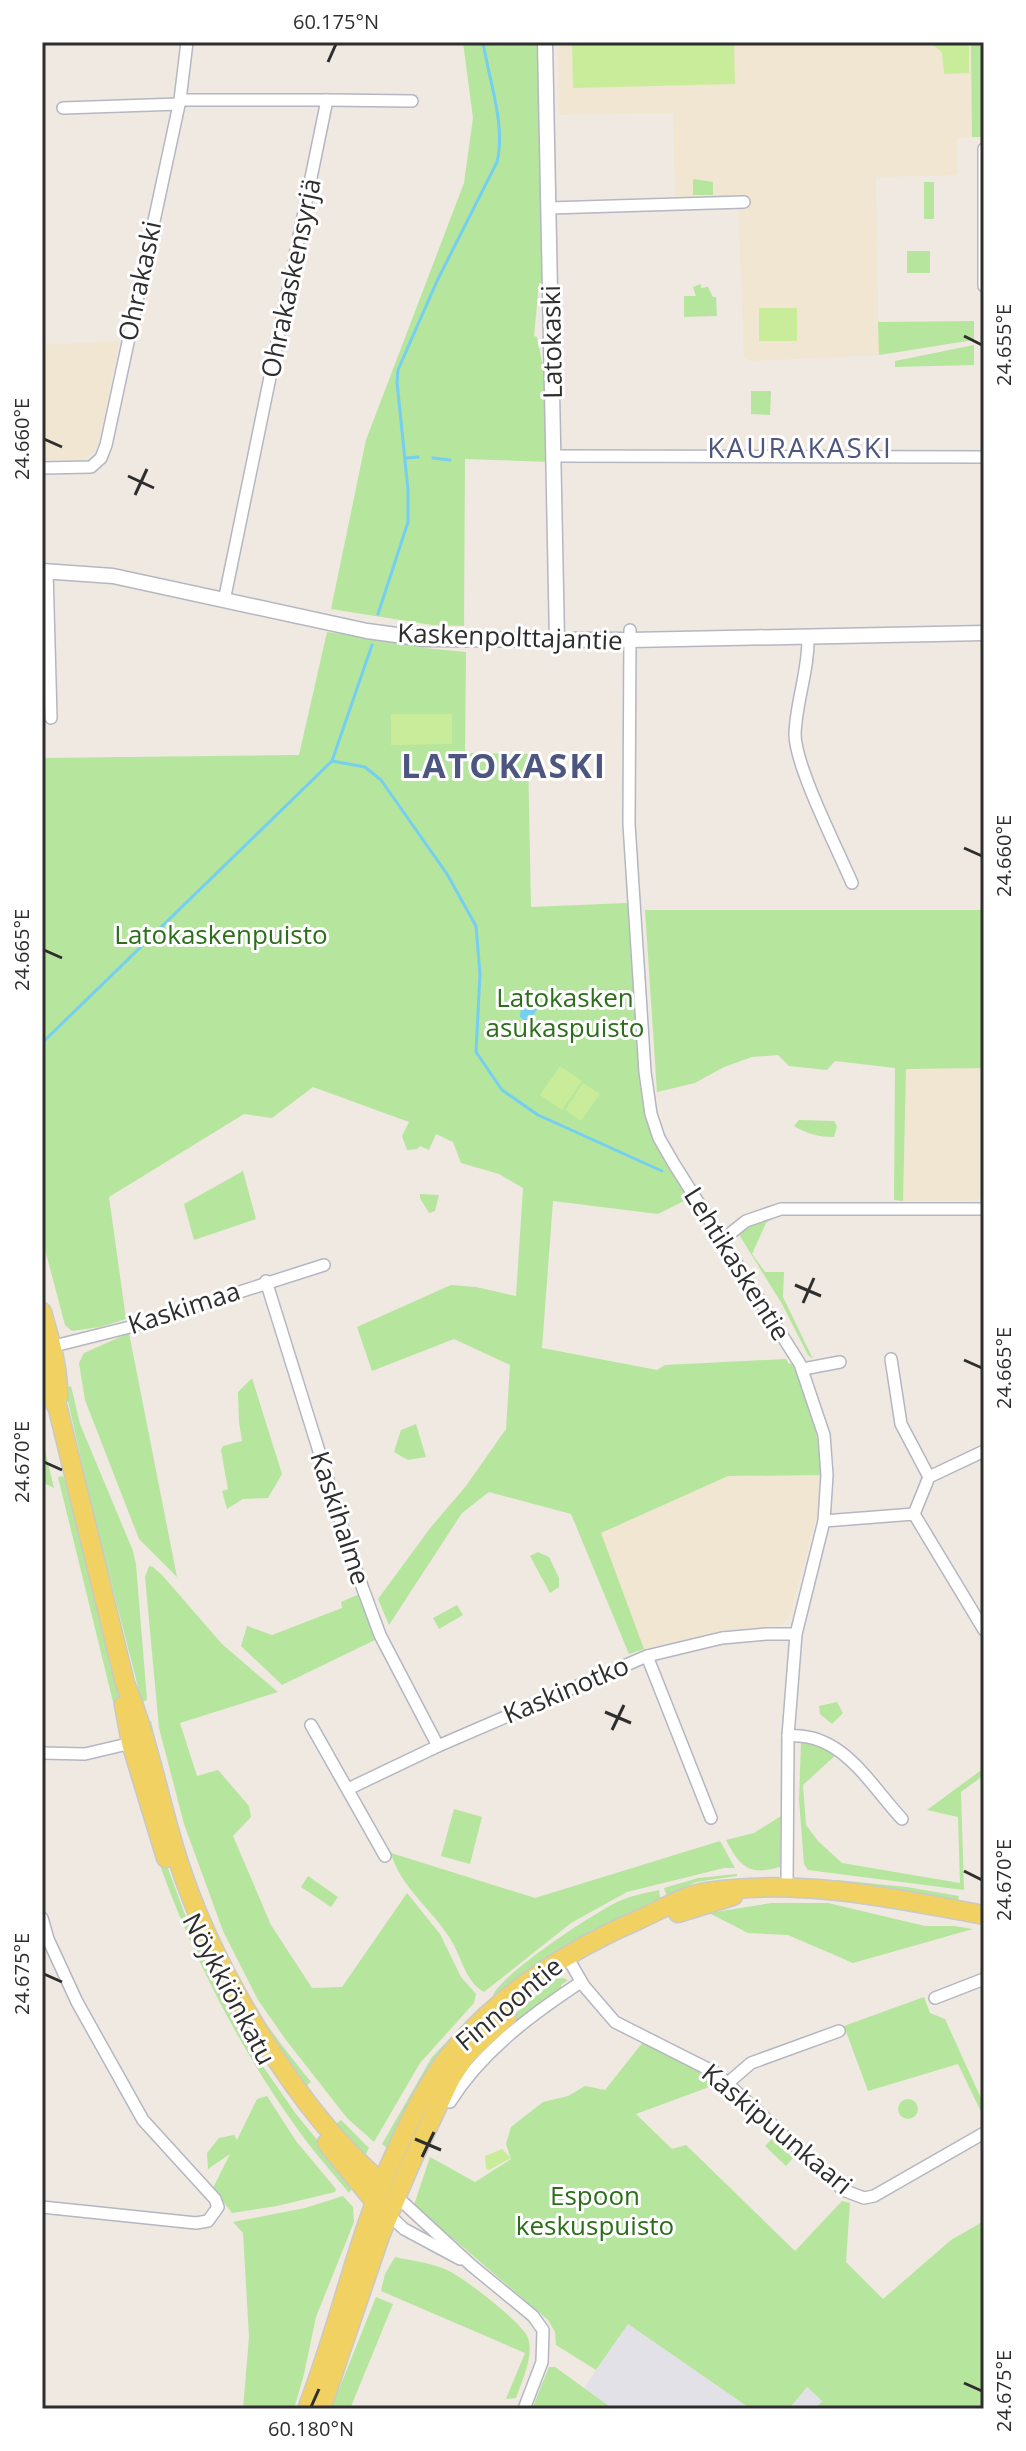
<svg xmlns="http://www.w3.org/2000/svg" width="1026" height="2451" viewBox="0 0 1026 2451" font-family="'Open Sans',sans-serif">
<rect width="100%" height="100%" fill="#efe9e1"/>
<g fill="#e3e1e8">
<path d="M628,2324L751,2409H613L583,2390Z"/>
<path d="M807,2387L822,2401L815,2409H789Z"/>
</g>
<g fill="#f0e6d1">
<path d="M558,42H971L972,137L957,138L958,175L876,177L879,355L749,361L744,357L738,198L675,199L673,113L559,115Z"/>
<path d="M119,341L100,439L94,452L84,460H42V345Z"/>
<path d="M906,1068H984V1198L968,1201H903Z"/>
<path d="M822,1475L820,1520L815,1521L790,1616L786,1621L782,1625L723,1631L644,1649L600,1534L728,1476Z"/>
</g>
<g fill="#b6e59e">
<path d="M463,42H540L544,282L539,283L534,336L537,337L542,362H546L549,462L465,459L464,626L432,625L331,609L366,440L464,183L473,118Z"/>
<path d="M971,42H984V137H972Z"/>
<path d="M693,179L713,182V195H693Z"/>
<rect x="924" y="182" width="10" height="37"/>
<rect x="907" y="251" width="23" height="22"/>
<path d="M701,284V288L708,287L713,297H716L717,316L684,317V296H696L693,287Z"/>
<path d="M974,321V340L879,355L878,322Z"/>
<path d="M974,345V365L895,367V361Z"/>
<path d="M751,391H771L770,415L751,414Z"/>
<path d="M327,632L424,645V648L466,652L465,753L528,754L531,907L627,903L631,924L640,1084L646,1111L692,1197L658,1214L553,1201L542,1348L657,1370L665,1365L786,1359L789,1364L792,1363C809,1399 819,1435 822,1475L728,1476L601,1533L644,1649L629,1654L571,1514L489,1492L462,1513L389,1625L378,1599L431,1527L466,1486L506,1429L510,1365L454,1339L372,1371L357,1327L451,1285L476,1287L516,1296L523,1188L499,1174L461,1163L453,1142L436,1134L429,1150L420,1146L417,1149L407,1150L402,1136L409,1122L313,1087L272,1118L244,1114L109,1197L126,1319L100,1327L72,1331L65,1325L42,1238V758L299,755Z"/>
<path d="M645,910H984V1068L906,1069L903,1201L894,1200L895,1068L835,1061L827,1070L789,1066L778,1055L752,1057L724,1067L695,1083L657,1092Z"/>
<path d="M799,1120L834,1121L837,1126L834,1137C821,1137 806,1134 794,1126Z"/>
<path d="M243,1171L256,1219L194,1240L184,1204Z"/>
<path d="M420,1194L439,1195L435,1211L429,1213L420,1198Z"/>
<path d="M769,1216L770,1220L766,1223L752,1254L765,1272H784L783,1297L813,1359L808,1355L782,1304L738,1233Z"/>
<path d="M129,1333L177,1577L139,1539L85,1400L79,1363L84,1353Z"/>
<path d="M252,1378L282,1474L268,1498L243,1499L227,1509L222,1491L228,1489L221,1450L223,1446L242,1441L239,1422L238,1392Z"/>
<path d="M71,1386L80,1424L133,1551L136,1565L147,1700L142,1702L94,1516L65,1388Z"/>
<path d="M416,1424L426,1457L408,1460L394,1452L401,1430Z"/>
<path d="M42,1438L54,1488L42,1482Z"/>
<path d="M63,1476L74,1501L122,1709L115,1710L58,1477Z"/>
<path d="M538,1552L549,1557L559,1578V1587L550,1593L530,1556Z"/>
<path d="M149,1566L153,1567L162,1575L222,1644L278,1692L180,1723L197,1776L218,1770L249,1806L251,1817L233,1836L271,1925L312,1988L342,1987L407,1893L440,1934L461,1977L476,1994L474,2003L420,2063L374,2142L347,2118L286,2040L258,2000L223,1931L184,1824L159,1728L145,1577Z"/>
<path d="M357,1595L366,1598L377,1639L282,1685L241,1646L247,1626L272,1635L342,1608L341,1602Z"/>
<path d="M457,1605L463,1615L439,1629L433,1618Z"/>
<path d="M837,1702L843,1713L832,1724L820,1714L819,1706Z"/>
<path d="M151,1721C174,1821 202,1920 256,2008C272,2034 292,2058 311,2082L306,2086L254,2014L197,1898L145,1723Z"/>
<path d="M801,1742H811L838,1753L803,1785L806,1825L818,1841L842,1863L960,1883L958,1817L927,1810L984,1768V1775L961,1792L964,1890L808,1870L804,1864L799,1800Z"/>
<path d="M129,1763L187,1920L246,2042L296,2114L354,2185L349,2193C331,2171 312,2150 296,2127C220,2021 160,1889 129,1763Z"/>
<path d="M454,1809L482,1817L470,1864L441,1856Z"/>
<path d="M781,1816L780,1867C749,1876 740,1867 726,1840L754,1833Z"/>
<path d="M720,1841L735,1868H724L627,1892L571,1923L484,1992C465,1981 462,1958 451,1940C433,1910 400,1887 391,1853L535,1898Z"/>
<path d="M737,1874V1876L696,1882L667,1897L664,1888L698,1878Z"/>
<path d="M308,1876L338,1897L331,1907L301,1887Z"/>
<path d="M837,1880L907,1887L959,1896L958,1900L952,1903L834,1882Z"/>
<path d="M659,1890L661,1905L499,2001L493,1995C504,1972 591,1915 617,1902C630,1896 645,1893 659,1890Z"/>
<path d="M771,1903H828L925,1926H954L973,1929L853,1963L788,1935L748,1933L709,1913Z"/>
<path d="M563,1978L568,1980L561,1985V1992L515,2025L508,2020L556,1979Z"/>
<path d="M924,1997L930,2013L945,2019L984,2105V2118L958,2064L868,2091L844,2026Z"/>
<path d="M480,2007L486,2014L429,2068L387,2148L382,2144L432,2057Z"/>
<path d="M643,2042L699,2069L720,2083L636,2114L672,2149L686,2145L795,2251L842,2201L850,2203L846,2262L883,2299L951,2240L984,2221V2409H815L822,2401L807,2387L789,2409H751L628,2324L596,2370L556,2345L555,2332L548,2320L414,2205L430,2157L475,2182L511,2159L506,2144L511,2127L543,2102L568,2096L585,2086L605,2090Z"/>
<path d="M267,2096L296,2141L336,2189L335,2192L277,2206L232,2213L213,2188L230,2154L208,2169L207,2153L219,2138L234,2135L237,2140L257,2099Z"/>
<circle cx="908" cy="2109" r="10"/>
<path d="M341,2120L369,2148L366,2154L358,2150L336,2124Z"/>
<path d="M772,2139L793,2158L786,2166L765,2146Z"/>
<path d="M343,2196L353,2207L354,2222L316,2317L304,2374L294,2409H243L249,2337L243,2233L233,2222L305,2208Z"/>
<path d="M395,2257C413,2261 433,2263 449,2271C464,2278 523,2323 528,2338C534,2356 522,2381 516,2398L506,2399L525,2353L381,2291L385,2274Z"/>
<path d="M376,2297L393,2304L350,2409H331Z"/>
<path d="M549,2367H555L613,2409H532Z"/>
</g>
<g fill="#c9ec9a">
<path d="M572,42H734L735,84L573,88Z"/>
<path d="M923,42H969V73L944,74L942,52L931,44H923Z"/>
<rect x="759" y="308" width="38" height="33"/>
<path d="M391,714H452V744L391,745Z"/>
<path d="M560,1066L582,1081L562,1110L540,1095Z"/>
<path d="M583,1083L600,1094L581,1121L565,1110Z"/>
<path d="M502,2149L511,2158L489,2170L486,2169L485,2156Z"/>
</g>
<path fill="#75cff0" d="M527,999H534L537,1009L532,1018L525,1021L520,1017L521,1006Z"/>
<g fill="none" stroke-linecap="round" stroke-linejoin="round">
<g stroke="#75cff0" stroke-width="3">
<path d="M406,458L418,457"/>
<path d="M433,458L450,460"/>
<path d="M378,614L408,522V490L397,382L398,370L437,281L497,162C506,126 489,80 483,42"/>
<path d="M332,761L365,767L381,780L447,874L476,926L480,974L476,1052L502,1090L538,1115L662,1171"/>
<path d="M42,1043L332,761L372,645"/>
</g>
<g stroke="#b4b7c1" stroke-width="14">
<g id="minor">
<path d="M180,100H327L224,601"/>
<path d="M327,100L412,101"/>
<path d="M63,108L179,104"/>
<path d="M984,149V286"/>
<path d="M549,208L744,202"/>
<path d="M555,456L984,457"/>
<path d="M42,468L91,467L101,458L106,445L180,100L187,42"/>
<path d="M47,571L51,718"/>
<path d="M630,630L629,824L645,1072L651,1114L659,1138L674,1164L800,1364L824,1435L827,1475L824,1521L796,1634L788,1736L787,1887"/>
<path d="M808,636C809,670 796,701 795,734C795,766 838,850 852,883"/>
<path d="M722,1240L746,1221L781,1209H984"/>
<path d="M266,1281L356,1570L380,1635L438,1746"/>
<path d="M42,1349L130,1327L324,1265"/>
<path d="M891,1359L901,1424L929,1477"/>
<path d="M803,1369L840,1362"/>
<path d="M914,1514L929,1477L984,1451"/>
<path d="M824,1521L914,1514L984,1630"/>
<path d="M647,1656L711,1818"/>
<path d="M311,1725L385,1856"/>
<path d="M788,1736C842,1731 870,1785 902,1819"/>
<path d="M42,1753L85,1754L136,1742"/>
<path d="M348,1789L438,1746L647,1656L722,1638L766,1634H796"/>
<path d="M42,1918L48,1939L77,2002L143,2120L215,2199L218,2207L208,2221L196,2223L42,2207"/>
<path d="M566,1955L584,1986L615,2022L716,2073L843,2190L864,2198L874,2196L984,2133"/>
<path d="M935,1998L984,1979"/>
<path d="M729,2082L751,2063L839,2031"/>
<path d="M450,2102C482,2051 531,2015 581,1982"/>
<path d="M395,2195L471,2265L533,2316L543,2330L542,2362L524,2409"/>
<path d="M387,2213L404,2229L460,2259"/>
</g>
</g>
<g stroke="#b4b7c1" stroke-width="17">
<g id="tertiary">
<path d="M545,42L557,641"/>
<path d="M42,571L113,576L367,631L426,639L630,640L984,633"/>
</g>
</g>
<g stroke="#c9c9c9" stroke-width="21">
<g id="primary">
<path d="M42,1312C50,1340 59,1369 58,1398"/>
<path d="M42,1366L46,1385L58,1409L125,1683C148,1738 159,1799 177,1857C211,1965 295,2110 382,2183"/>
<path d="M124,1705L131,1743L166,1858"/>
<path d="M678,1913L733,1896"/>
<path d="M327,2143L375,2202"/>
<path d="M307,2409C340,2324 358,2234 396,2151C411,2118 427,2084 449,2056C497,1995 570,1949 640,1919C660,1910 685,1895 707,1892C799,1878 894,1898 984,1915"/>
<path d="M321,2409L380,2236L410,2165L451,2078L466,2055L507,2016"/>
</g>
</g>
<use href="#minor" stroke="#fff" stroke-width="11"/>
<use href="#tertiary" stroke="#fff" stroke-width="14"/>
<use href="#primary" stroke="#f2d163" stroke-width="18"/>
</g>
<path fill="none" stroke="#2e2e2e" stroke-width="3" d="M328,62L336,44M964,336L982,345M44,439L62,447M128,476L154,488M135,495L147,469M964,848L982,856M44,950L62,958M795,1285L821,1296M803,1303L814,1278M964,1360L982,1368M44,1462L62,1470M605,1712L631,1723M612,1730L624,1705M964,1871L982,1880M44,1974L62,1982M415,2139L441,2150M422,2157L434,2132M964,2383L982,2391M311,2407L319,2389"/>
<g text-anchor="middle" stroke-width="6" stroke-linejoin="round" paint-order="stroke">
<g font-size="26" fill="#2e2e2e" stroke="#fff">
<text transform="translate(291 278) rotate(-78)" y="9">Ohrakaskensyrjä</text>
<text transform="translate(140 281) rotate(-78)" y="9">Ohrakaski</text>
<text transform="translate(552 342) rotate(-91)" y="9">Latokaski</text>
<text transform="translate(510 637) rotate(2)" y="9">Kaskenpolttajantie</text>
<text transform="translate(737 1264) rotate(58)" y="9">Lehtikaskentie</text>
<text transform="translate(184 1308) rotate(-18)" y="9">Kaskimaa</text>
<text transform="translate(340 1518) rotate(72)" y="9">Kaskihalme</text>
<text transform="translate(566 1690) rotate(-23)" y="9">Kaskinotko</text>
<text transform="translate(229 1989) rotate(62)" y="9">Nöykkiönkatu</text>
<text transform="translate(509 2004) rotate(-40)" y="9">Finnoontie</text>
<text transform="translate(777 2129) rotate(40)" y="9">Kaskipuunkaari</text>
</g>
<g font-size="26" fill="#2c6e1b" stroke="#fff">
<text x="221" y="944">Latokaskenpuisto</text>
<text x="565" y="1007">Latokasken<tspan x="565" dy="30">asukaspuisto</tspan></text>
<text x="595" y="2205">Espoon<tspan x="595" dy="30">keskuspuisto</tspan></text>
</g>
<g font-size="28" letter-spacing="2" fill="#4d5680" stroke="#fff">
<text x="800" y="458">KAURAKASKI</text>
</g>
<g font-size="34" font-weight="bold" letter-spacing="2" fill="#4d5680" stroke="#fff">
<text x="504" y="778">LATOKASKI</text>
</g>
</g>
<rect width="1026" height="2451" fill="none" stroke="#ffffff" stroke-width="88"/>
<rect x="44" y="44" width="938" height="2363" fill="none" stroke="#2e2e2e" stroke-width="3"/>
<g font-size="20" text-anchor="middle" fill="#2e2e2e">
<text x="336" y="29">60.175°N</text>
<text transform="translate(1004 345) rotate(-90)" y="7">24.655°E</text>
<text transform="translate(22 439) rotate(-90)" y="7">24.660°E</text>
<text transform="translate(1004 856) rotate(-90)" y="7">24.660°E</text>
<text transform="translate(22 950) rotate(-90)" y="7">24.665°E</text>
<text transform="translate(1004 1368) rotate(-90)" y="7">24.665°E</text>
<text transform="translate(22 1462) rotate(-90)" y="7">24.670°E</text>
<text transform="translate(1004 1880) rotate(-90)" y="7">24.670°E</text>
<text transform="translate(22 1974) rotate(-90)" y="7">24.675°E</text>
<text transform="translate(1004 2391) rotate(-90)" y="7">24.675°E</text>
<text x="311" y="2436">60.180°N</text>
</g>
</svg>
